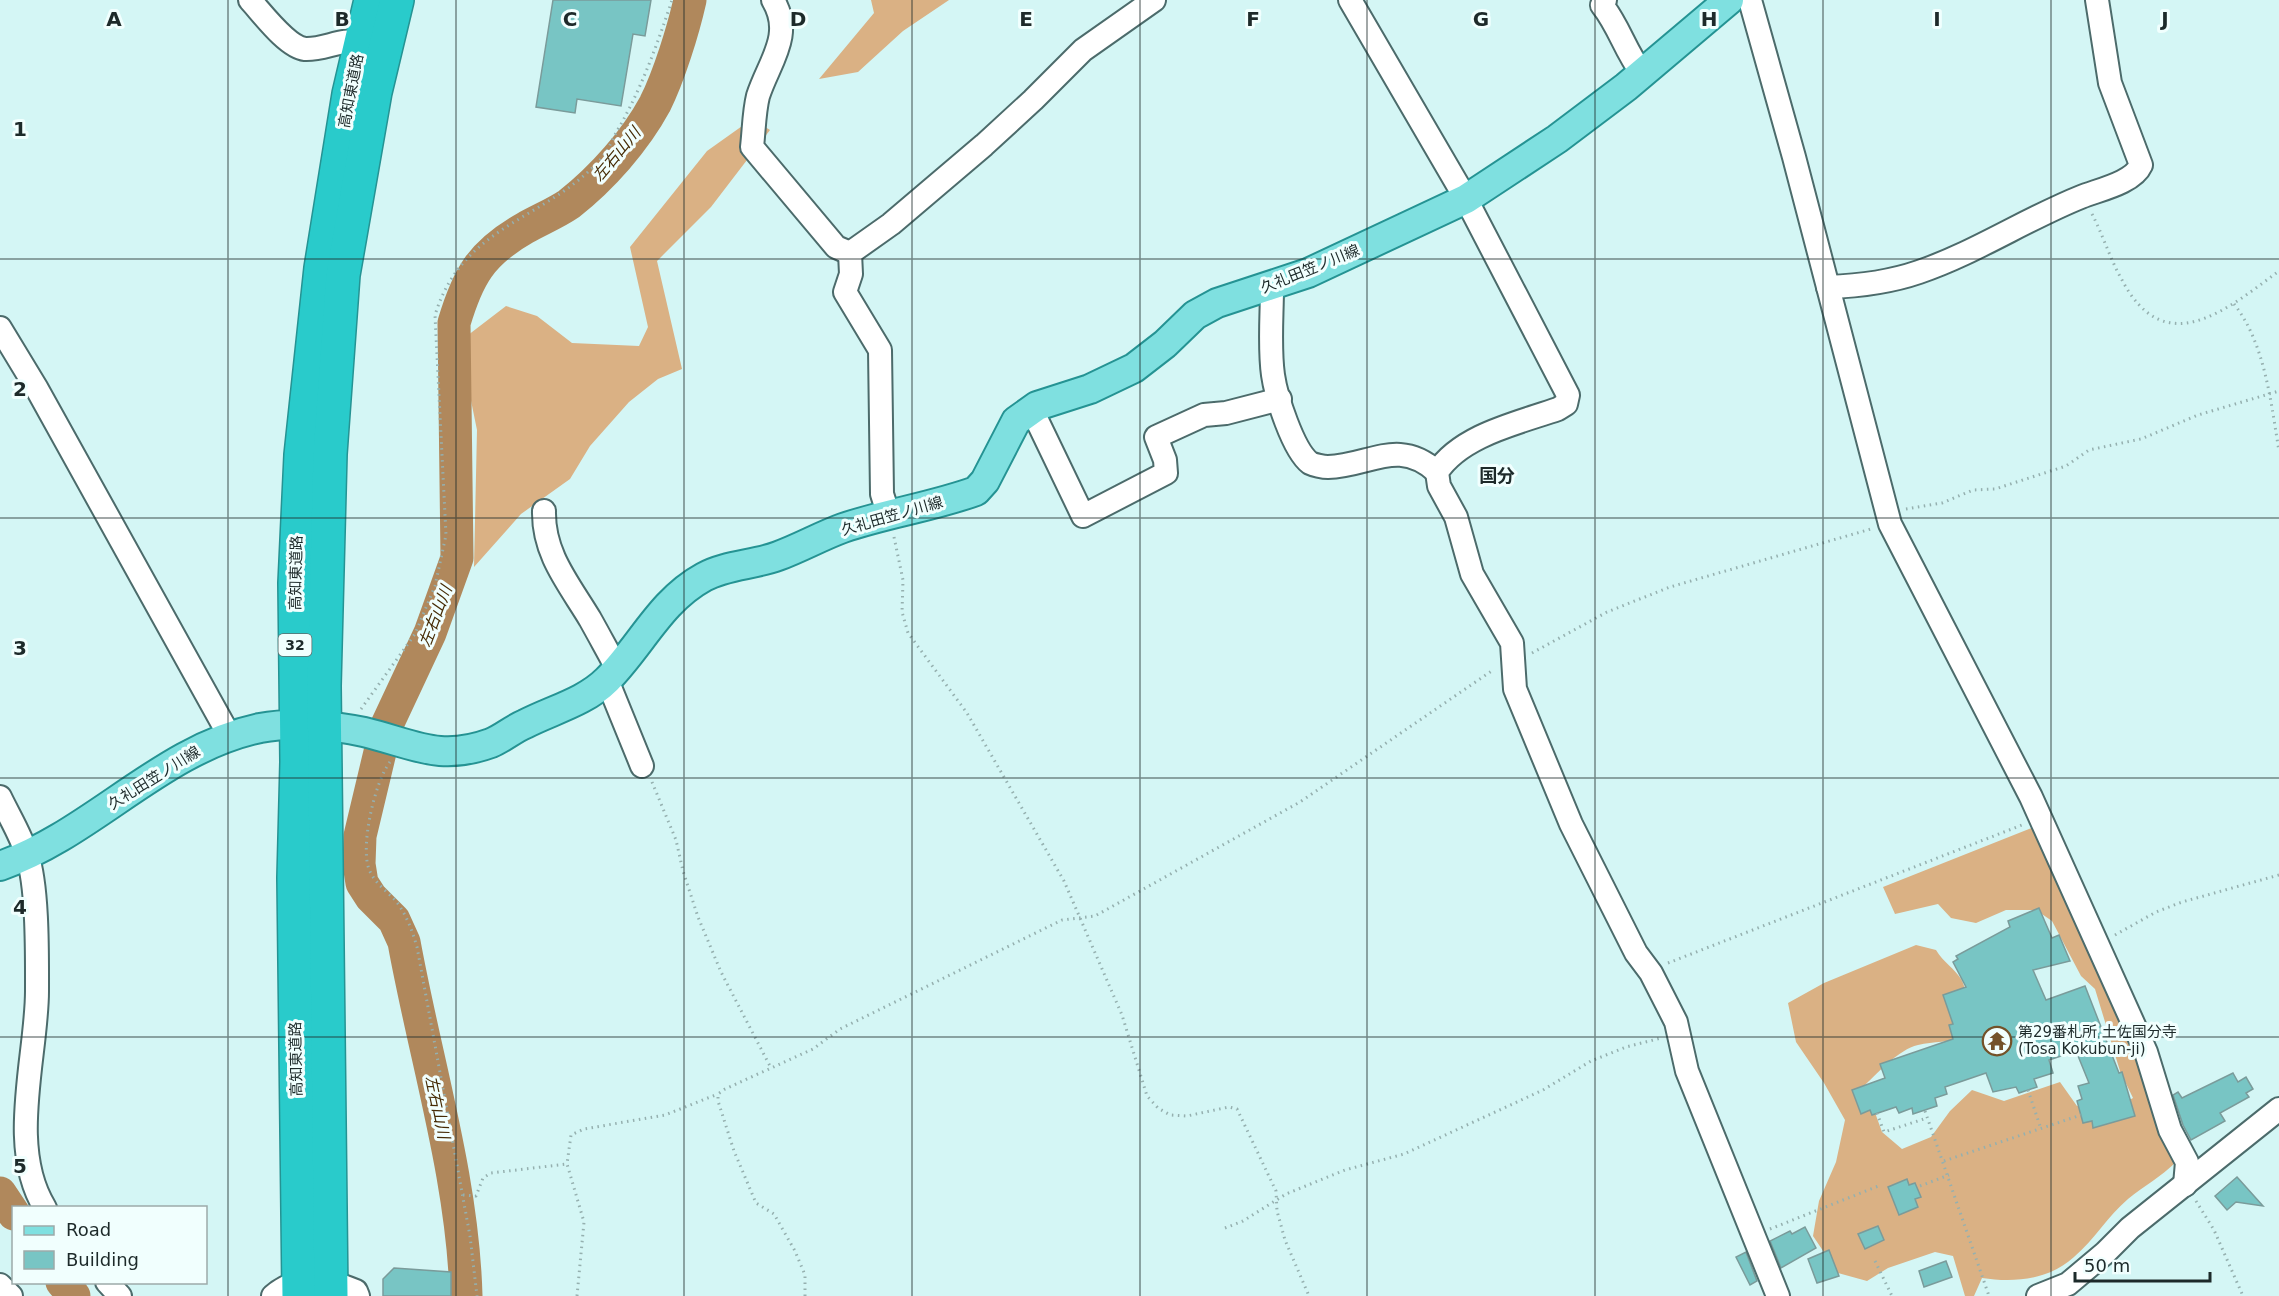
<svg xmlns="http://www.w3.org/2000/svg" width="2279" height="1296" viewBox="0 0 2279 1296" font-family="'DejaVu Sans','Noto Sans JP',sans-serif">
<rect width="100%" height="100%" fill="#d4f6f5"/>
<g fill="#dab184">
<path d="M871,0H949L903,31L858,72L819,79L874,13Z"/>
<path d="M752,119L770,130L711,207L657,261L682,369L658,379L629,402L590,446L570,479L521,514L474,567L477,430L459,342L506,306L537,316L572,343L639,346L648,327L630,247L707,151Z"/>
<path d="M2034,827L2136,1052L2176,1162C2161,1177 2144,1186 2128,1199C2108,1216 2094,1240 2074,1257C2049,1280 2014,1283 1982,1278L1974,1296H1965L1953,1256L1935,1252L1888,1268L1867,1281L1838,1273L1813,1236L1819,1201L1836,1162L1845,1120L1824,1083L1796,1042L1788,1003L1824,983L1916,945L1936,950C1943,962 1955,969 1961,979C1970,994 1965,1020 1965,1037C1949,1043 1934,1041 1918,1045C1898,1050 1880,1071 1865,1085L1882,1132L1902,1149L1931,1137L1950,1111L1972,1090L2004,1101L2060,1082L2077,1106L2109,1111L2133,1098L2120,1071L2095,989L2081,976L2052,921L2036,910H2006L1976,923L1951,918L1938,904L1895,914L1883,887Z"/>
</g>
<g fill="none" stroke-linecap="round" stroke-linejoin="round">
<g stroke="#b0885c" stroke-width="33">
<path d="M0,1193L14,1214"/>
<path d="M62,1282L74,1296"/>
<path d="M466,1296C463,1178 425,1058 404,942L394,920L371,897L362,883L359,864L360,836L386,727L430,633L457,558L454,323C468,276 481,253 525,228C539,220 556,213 569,204C602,178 635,141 655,104C669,76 683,31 690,0"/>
</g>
</g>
<g fill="#78c5c4" stroke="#7a9b9a" stroke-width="1.5">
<path d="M553,0H651L645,36L633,34L621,106L577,99L575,113L536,107Z"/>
<path d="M2039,908L2052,938L2059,935L2070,961L2033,970L2046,1000L2085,986L2119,1073L2122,1072L2135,1116L2093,1128L2092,1121L2083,1123L2077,1101L2082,1099L2078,1086L2089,1083L2076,1051L2049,1060L2053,1073L2034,1079L2037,1087L2019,1093L2016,1087L1993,1092L1986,1073L1945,1087L1947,1094L1935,1098L1937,1106L1913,1114L1912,1108L1899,1113L1896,1107L1872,1115L1870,1110L1861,1114L1852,1090L1885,1078L1880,1064L1953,1039L1949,1025L1953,1024L1943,995L1966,987L1953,962L1958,959L1956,956L2010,927L2008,921Z"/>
<path d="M2233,1073L2238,1082L2246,1077L2253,1089L2246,1093L2249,1097L2220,1113L2225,1121L2191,1140L2183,1125L2173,1095L2178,1092L2182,1098Z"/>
<path d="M2237,1177L2263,1206L2236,1202L2227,1210L2215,1196Z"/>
<path d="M1907,1179L1909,1185L1915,1183L1921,1197L1915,1199L1918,1207L1899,1215L1888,1187Z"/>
<path d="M1878,1226L1884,1240L1865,1249L1858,1234Z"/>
<path d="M1805,1227L1816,1248L1781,1268L1770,1241L1790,1231L1792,1234Z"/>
<path d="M1829,1250L1839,1276L1817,1283L1808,1259Z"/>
<path d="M1746,1252L1757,1281L1750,1285L1736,1257Z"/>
<path d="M1946,1261L1952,1277L1924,1287L1919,1271Z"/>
<path d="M394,1268L451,1272V1296H383V1279Z"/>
</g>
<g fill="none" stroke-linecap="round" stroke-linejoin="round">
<g stroke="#4c6b6b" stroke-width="26">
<g id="minor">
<path d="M250,0C262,13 287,47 305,49C324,50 342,38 361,42"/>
<path d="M773,0C794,35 769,62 758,96C754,112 754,130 752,147L836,247L850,253"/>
<path d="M1350,0L1466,199L1568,395L1566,404L1558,409C1518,423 1461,435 1437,472L1439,486L1456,517L1472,574L1512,643L1515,689L1571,824L1636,953L1651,973L1676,1022L1687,1071L1778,1296"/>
<path d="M1605,0L1602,5C1619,26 1625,51 1642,73"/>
<path d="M1750,0L1794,157L1890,524L2031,797L2146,1052L2170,1130L2187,1162L2185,1185"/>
<path d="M1272,287C1272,315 1269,347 1273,375C1276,396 1293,450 1310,463C1314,465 1323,467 1328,467C1370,466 1398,437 1437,472"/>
<path d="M1828,287C1858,286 1890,282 1919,272C1975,253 2026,219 2081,197C2098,190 2133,183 2141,165L2110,83L2097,0"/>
<path d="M0,328L37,389L229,735"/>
<path d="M1032,410L1083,516L1166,473L1165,460L1156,437L1204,415L1226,413L1280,399"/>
<path d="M544,511C543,554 569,584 590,619C599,635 608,652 617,668"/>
<path d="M889,516L882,494L880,350L845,292L851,274L850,253L891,224L984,145L1033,100L1083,50L1154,0"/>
<path d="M607,680L642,766"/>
<path d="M0,797C9,816 21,835 27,855C38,886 37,957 37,991C37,1056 7,1147 45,1208"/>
<path d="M107,1282L120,1296"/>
<path d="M0,1285L11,1296"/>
<path d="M273,1296C297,1275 328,1279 356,1291L358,1296"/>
<path d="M2038,1296L2068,1284L2105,1253L2130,1228L2279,1109"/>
</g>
</g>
<g stroke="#259393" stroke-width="32">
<path id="major" d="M0,866C94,833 161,749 260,728C292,722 332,725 364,732C414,744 439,762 491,743C503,738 513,729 525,724C552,710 585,702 607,680C641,646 660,601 704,577C725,565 754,565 778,556C800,548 821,536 843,528C887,513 932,507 976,491L985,481L1016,421L1037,406L1090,389L1134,368L1165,344L1195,315L1217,303L1308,273L1466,199L1557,139L1626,87L1729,0"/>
</g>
<g stroke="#259393" stroke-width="36">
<g id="highway">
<path d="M299,1296L294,878L297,762L295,583L301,455L321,268L349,94L371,0"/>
<path d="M331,1296L324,686L330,454L343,275L375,92L397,0"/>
</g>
</g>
<g stroke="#95b0af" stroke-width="3" stroke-dasharray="1.5 4.5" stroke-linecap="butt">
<path d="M2092,214C2103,235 2110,259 2122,280C2165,362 2226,310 2279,271"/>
<path d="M2234,304C2265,343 2271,403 2279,451"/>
<path d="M1906,509L1942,503L1973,490L1995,489L2066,466L2089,450L2141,439L2198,415L2279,391"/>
<path d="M894,537L903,580L902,612L908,633L967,713L1064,881L1122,1015L1147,1096L1158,1108L1170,1115L1187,1116L1229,1107L1237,1109L1276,1191L1277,1211L1285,1240L1309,1296"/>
<path d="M1532,653L1607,612L1670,587L1871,529"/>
<path d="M361,709L415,634L435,586L446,535L435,315C463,224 545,221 601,159C608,151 612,140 617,131C641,90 657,45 672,0"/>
<path d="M390,762C375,781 360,846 369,869C374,883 387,891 396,901C407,916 412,930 417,947L470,1236L477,1296"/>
<path d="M652,782L676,840L683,871L698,917L721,972L771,1068"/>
<path d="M2115,935L2156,912L2182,902L2279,875"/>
<path d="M1668,963L2022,825"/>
<path d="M2028,1090L2041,1129"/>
<path d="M1925,1111L1989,1296"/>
<path d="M1877,1113L1884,1132L1927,1118"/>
<path d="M1944,1161L2081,1115"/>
<path d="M1920,1186L1949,1175"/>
<path d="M463,1195L476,1196L483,1178L491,1173L567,1164"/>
<path d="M2196,1201L2214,1230L2243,1296"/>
<path d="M1225,1228L1243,1221L1286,1194L1345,1170L1404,1154L1543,1090L1591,1061L1626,1047L1661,1038"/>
<path d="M1770,1229L1881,1185"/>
<path d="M1875,1261L1892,1296"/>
<path d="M577,1296L584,1222L567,1164L571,1135L584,1129L665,1115L718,1094"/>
<path d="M805,1296V1275L795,1251L774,1214L756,1203L734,1151L718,1101V1094L725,1089L813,1049L840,1029L1062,920L1095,916L1300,802L1493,670"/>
</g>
<use href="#minor" stroke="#fff" stroke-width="22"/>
<use href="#major" stroke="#7fe0e0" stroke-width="28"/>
<use href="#highway" stroke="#29cbcb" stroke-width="33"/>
</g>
<path fill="none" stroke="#1d2a2a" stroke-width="1.5" stroke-opacity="0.55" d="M228,0V1296M456,0V1296M684,0V1296M912,0V1296M1140,0V1296M1367,0V1296M1595,0V1296M1823,0V1296M2051,0V1296M0,259H2279M0,518H2279M0,778H2279M0,1037H2279"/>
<defs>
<g id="temple-ring" transform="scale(1.5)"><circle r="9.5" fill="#f1fffe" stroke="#735229" stroke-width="1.5"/><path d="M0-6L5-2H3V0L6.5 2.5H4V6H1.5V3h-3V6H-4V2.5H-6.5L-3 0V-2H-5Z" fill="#735229"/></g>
</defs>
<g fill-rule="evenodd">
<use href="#temple-ring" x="1997" y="1041"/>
</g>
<g text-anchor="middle" stroke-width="6" stroke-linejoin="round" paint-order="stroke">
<rect fill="#f1fffe" stroke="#5d6a6a" stroke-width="1.5" x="278.5" y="634" width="33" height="22" rx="4.5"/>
<g font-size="14" font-weight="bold" fill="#1d2a2a">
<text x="295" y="650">32</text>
</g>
<g font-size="15" fill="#1d2a2a" stroke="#f1fffe">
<text transform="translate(351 91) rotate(-79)" y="5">高知東道路</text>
<text transform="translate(1310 269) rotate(-22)" y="5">久礼田笠ノ川線</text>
<text transform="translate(892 516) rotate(-16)" y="5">久礼田笠ノ川線</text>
<text transform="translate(296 573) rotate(-89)" y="5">高知東道路</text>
<text transform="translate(154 778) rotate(-32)" y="5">久礼田笠ノ川線</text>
<text transform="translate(296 1059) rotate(-91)" y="5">高知東道路</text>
</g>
<g font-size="15" fill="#1d2a2a" stroke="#f1fffe" text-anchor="start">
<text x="2018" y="1037">第29番札所 土佐国分寺<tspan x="2018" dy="17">(Tosa Kokubun-ji)</tspan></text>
</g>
<g font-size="16" font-style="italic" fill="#462b05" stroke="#f1fffe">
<text transform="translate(616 154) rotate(-50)" y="6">左右山川</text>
<text transform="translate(435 616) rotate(-69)" y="6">左右山川</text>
<text transform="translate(438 1107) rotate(78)" y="6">左右山川</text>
</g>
<g font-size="18" font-weight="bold" fill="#1d2a2a" stroke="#f1fffe">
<text x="1497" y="482">国分</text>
</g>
</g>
<g font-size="20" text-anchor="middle" font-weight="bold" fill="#1d2a2a" stroke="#f1fffe" stroke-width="6" stroke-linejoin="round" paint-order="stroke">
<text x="114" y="26">A</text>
<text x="342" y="26">B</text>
<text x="570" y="26">C</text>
<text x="798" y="26">D</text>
<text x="1026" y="26">E</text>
<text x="1253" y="26">F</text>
<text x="1481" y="26">G</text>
<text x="1709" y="26">H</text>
<text x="1937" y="26">I</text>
<text x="2165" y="26">J</text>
<text x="20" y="136">1</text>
<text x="20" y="396">2</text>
<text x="20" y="655">3</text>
<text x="20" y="914">4</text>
<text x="20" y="1173">5</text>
</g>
<rect x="12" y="1206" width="195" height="78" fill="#f1fffe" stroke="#9caaa9" stroke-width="1.5"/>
<rect x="24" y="1226" width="30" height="9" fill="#7fe0e0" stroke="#9caaa9" stroke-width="1.5"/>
<text x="66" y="1236" font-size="18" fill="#1d2a2a">Road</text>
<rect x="24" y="1251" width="30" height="18" fill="#78c5c4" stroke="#9caaa9" stroke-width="1.5"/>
<text x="66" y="1266" font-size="18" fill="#1d2a2a">Building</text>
<path d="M2075 1272v9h135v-9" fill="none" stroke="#1d2a2a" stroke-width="3"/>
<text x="2084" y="1272" font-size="18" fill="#1d2a2a" stroke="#f1fffe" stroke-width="4.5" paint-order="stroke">50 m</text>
</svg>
